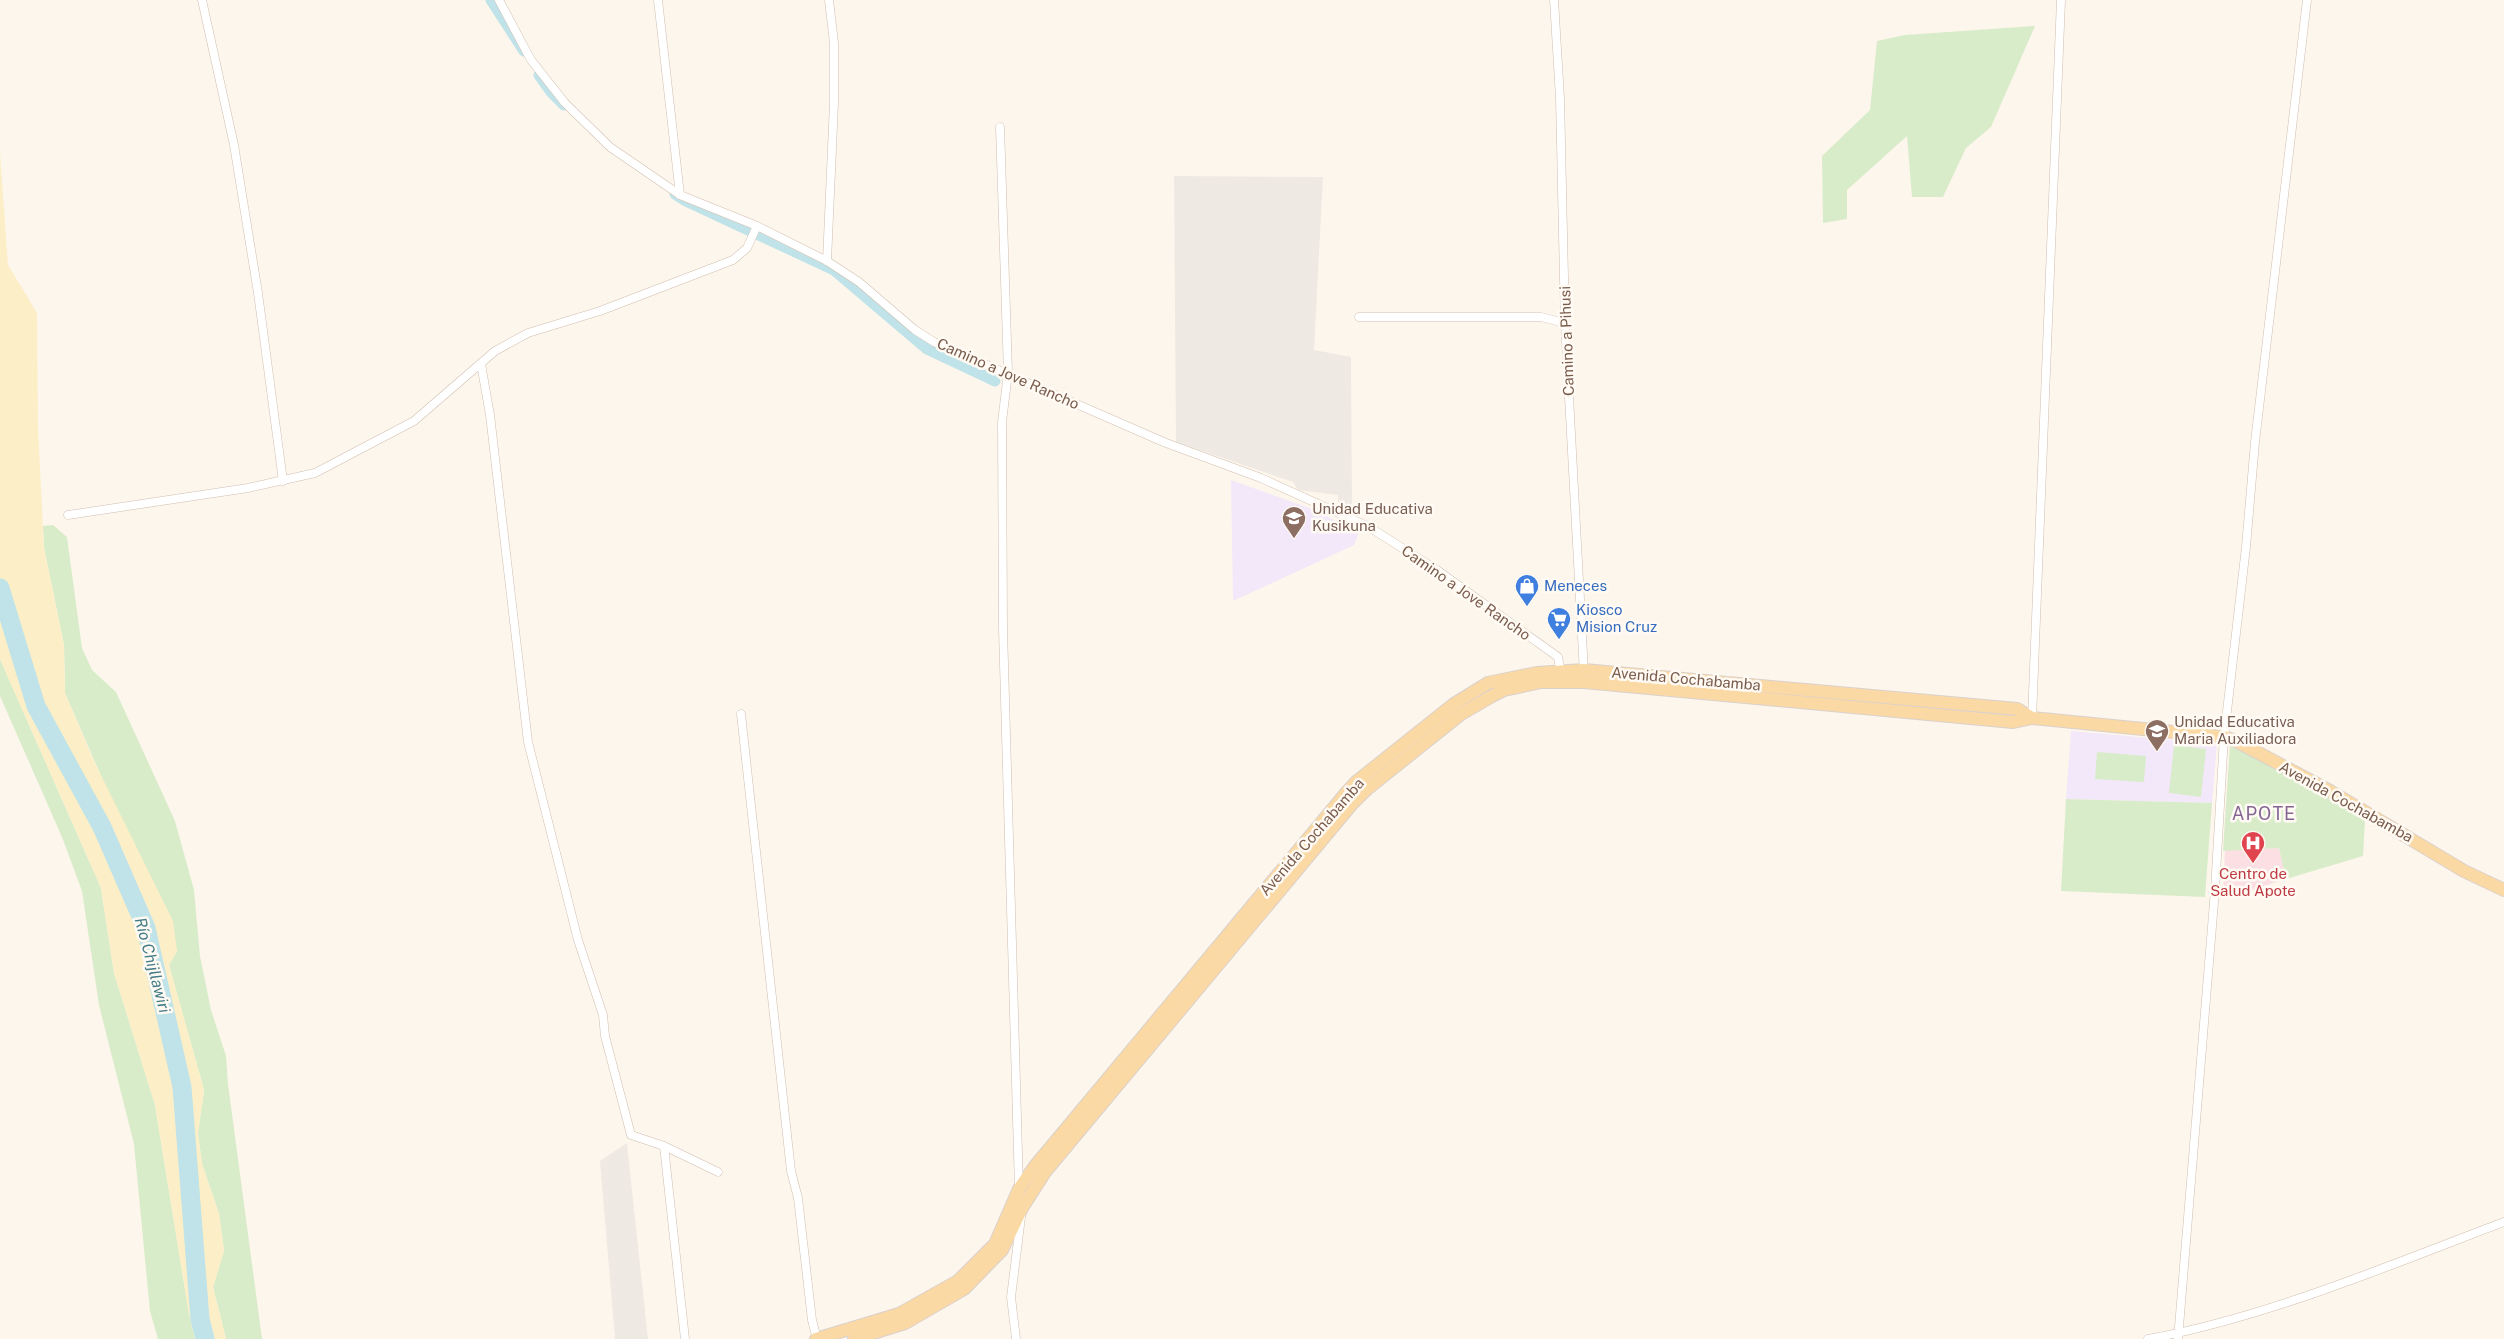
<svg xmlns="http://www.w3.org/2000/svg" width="2504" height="1339" viewBox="0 0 2504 1339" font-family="'Public Sans',sans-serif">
<rect width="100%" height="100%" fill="#fdf6ec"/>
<g fill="#efe9e4">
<path d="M1174,176L1323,177L1314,350L1351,357L1352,509H1338V495L1298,490L1293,482L1176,442Z"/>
<path d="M627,1143V1144L648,1339H615L600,1161Z"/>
</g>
<g fill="#f3e8fa">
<path d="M1231,480L1312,509L1359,533L1354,545L1233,601Z"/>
<path d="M2071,731L2217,744L2212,803L2066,799Z"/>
</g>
<path fill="#fbdfe3" d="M2279,848L2286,879L2223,899L2225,850Z"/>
<g fill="#d8ecc9">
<path d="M2035,26L1991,127L1966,148L1943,197H1912L1907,136L1847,190V219L1823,223L1822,156L1870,110L1877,41L1905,35Z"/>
<path d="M53,525L67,537L82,648L92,670L116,692L175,821L194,890L200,956L211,1010L226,1056L228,1084L262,1339H226L213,1287L224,1251L219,1214L202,1164L198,1133L204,1090L169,965L177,951L65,693L64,645L44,548L43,526Z"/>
<path d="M0,659L101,888L114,973L155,1105L189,1314L195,1339H158L150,1311L134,1144L99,1005L82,891L62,837L0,696Z"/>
<path d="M2230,744L2249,752L2365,819L2363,856L2286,879L2279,848L2223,851Z"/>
<path d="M2174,745L2206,749L2201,797L2169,793Z"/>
<path d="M2097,752L2146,756L2144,782L2095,779Z"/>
<path d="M2066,799L2212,803L2205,897L2061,891Z"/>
</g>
<path fill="#fcefc7" d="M0,152L8,265L37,313L38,427L44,548L64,645L65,693L93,759L173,921L177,951L169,965L204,1090L198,1133L202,1164L219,1214L224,1251L213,1287L226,1339H195L189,1314L155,1105L114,973L101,888L0,659Z"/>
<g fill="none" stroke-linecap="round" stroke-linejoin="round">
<g stroke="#bfe3e8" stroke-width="11">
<path d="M491,0L524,51"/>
<path d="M539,75L551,92L564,105"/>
<path d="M675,194L686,201L834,270L927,349L995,381"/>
</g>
<path stroke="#bfe3e8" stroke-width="19" d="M0,588L36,706L102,827L146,928L182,1087L200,1319L205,1339"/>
<g stroke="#d1beb0" stroke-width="9">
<g id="street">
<path d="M202,0L234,145L258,293L283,481"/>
<path d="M499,0L531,60L565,103L610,147L680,195L757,226L827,261L859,282L915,330L934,342L1166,443L1261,478L1369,527L1437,570L1558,657L1561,674"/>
<path d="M658,0L680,195"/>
<path d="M1554,0L1560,98L1565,323L1584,673"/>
<path d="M1000,127L1008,373L1002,422L1003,629L1019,1188"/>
<path d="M827,261L834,103V43L829,0"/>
<path d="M1359,317H1541L1565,323"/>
<path d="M481,364L490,415L528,742L578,940L603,1015L605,1036L631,1135L664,1146L685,1339"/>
<path d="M68,515L248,488L315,473L414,421L495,351L528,333L600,311L733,260L747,248L757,226"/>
<path d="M741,714L791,1171L798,1198L812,1320L817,1339"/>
<path d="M2032,718L2061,0"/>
<path d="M664,1146L718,1172"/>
<path d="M1016,1339L1011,1297L1021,1217"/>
<path d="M2148,1339C2268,1317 2390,1265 2504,1222"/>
<path d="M2178,1339L2215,890L2224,737L2246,547L2255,442L2307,0"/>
</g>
</g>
<g stroke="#dad1cd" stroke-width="14">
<g id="primary">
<path d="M816,1339L899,1314L958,1281L995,1244L1019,1189L1035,1166L1346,793L1356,782L1454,704L1488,683L1537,673L1584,670L2017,709L2032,718"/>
<path d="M854,1339L905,1323L964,1289L1002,1250L1022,1208L1045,1172L1352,804L1367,789L1461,714L1492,696L1504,690L1541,682H1584L2013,722L2032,718L2224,737L2236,741L2330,791L2464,871L2504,890"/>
</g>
</g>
<use href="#street" stroke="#fff" stroke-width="8"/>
<use href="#primary" stroke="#fbd9a5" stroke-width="12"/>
</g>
<defs>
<g id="school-pin" transform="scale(1.25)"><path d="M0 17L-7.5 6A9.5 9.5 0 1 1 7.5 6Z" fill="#8d6e63" stroke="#fffaf3"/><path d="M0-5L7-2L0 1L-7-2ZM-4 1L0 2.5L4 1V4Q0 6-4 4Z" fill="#fff"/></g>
<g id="shop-pin" transform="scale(1.25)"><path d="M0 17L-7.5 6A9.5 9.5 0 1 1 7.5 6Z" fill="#3f7fe0" stroke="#fffaf3"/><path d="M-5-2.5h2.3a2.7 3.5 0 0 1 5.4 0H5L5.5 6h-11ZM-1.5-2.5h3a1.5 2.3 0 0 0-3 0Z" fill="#fff"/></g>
<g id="supermarket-pin" transform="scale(1.25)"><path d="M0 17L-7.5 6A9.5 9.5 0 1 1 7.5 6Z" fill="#3f7fe0" stroke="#fffaf3"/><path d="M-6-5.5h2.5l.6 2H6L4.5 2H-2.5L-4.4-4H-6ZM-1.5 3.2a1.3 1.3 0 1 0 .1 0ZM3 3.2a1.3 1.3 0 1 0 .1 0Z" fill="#fff"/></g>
<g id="hospital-pin" transform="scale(1.25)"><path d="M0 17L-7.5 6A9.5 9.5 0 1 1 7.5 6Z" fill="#e0444e" stroke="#fffaf3"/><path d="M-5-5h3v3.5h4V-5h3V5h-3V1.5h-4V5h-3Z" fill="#fff"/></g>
</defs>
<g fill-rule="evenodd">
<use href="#school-pin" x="1294" y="518"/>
<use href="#shop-pin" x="1527" y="586"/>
<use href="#supermarket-pin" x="1559" y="619"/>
<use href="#school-pin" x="2157" y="731"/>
<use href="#hospital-pin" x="2253" y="843"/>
</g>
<g text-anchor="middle" stroke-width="5" stroke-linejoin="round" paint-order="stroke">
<g font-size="15" fill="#7a5c4d" stroke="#fffaf3">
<text transform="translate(1567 341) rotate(-92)" y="5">Camino a Pihusi</text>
<text transform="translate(1008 374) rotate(24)" y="5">Camino a Jove Rancho</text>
<text transform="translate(1466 593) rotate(35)" y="5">Camino a Jove Rancho</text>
<text transform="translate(1686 679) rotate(5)" y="5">Avenida Cochabamba</text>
<text transform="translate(2346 802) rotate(29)" y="5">Avenida Cochabamba</text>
<text transform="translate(1312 837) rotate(-49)" y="5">Avenida Cochabamba</text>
</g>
<g font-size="15" fill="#785e54" stroke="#fffaf3" text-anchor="start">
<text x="1312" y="514">Unidad Educativa<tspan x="1312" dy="17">Kusikuna</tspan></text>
<text x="2174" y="727">Unidad Educativa<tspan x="2174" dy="17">Maria Auxiliadora</tspan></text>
</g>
<g font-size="15" fill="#366cbe" stroke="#fffaf3" text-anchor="start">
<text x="1544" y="591">Meneces</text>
<text x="1576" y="615">Kiosco<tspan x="1576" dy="17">Mision Cruz</tspan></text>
</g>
<g font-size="15" fill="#be3a42" stroke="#fffaf3">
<text x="2253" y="879">Centro de<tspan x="2253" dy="17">Salud Apote</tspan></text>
</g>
<g font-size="16" font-style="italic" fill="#437c86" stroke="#fffaf3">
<text transform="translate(153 965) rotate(75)" y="6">Río Chijllawiri</text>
</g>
<g font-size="18" letter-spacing="1" fill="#846695" stroke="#fffaf3">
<text x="2264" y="820">APOTE</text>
</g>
</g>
</svg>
